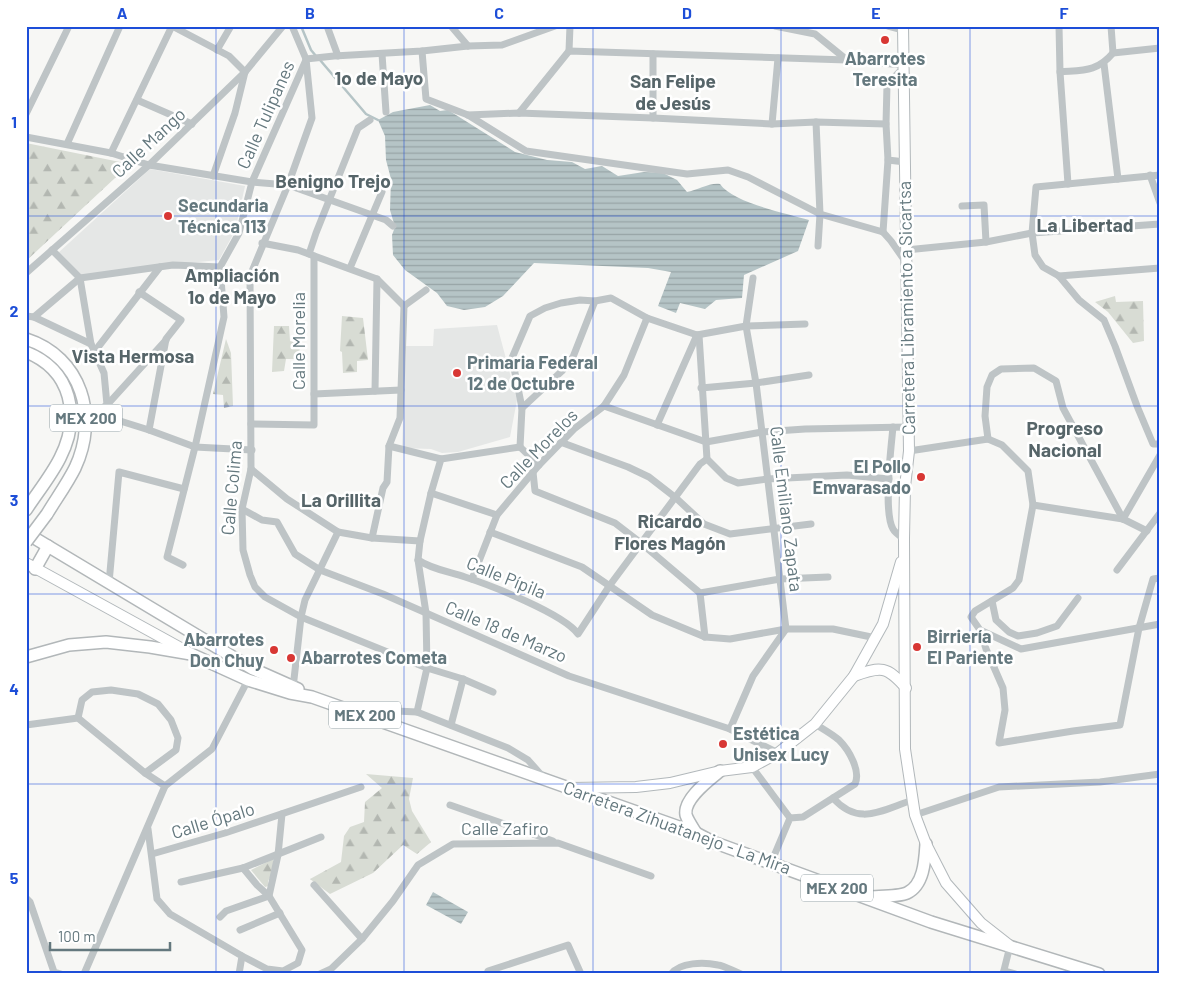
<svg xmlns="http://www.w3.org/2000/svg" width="1186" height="1000" viewBox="0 0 1186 1000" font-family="Barlow,sans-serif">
<defs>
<pattern id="forest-firs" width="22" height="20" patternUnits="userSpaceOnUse" patternTransform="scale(1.25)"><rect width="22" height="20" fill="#d8dcd4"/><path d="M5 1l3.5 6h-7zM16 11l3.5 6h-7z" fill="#b3b7b1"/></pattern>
<pattern id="water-rules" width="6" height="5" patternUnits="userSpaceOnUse" patternTransform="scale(1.25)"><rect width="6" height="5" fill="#b5c4c6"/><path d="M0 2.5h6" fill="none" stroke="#97a4a6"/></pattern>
</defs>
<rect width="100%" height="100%" fill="#f7f7f5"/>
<g fill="#e5e7e6">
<path d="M150,169L245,186L235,231L219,260L138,268L83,276L58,253Z"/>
<path d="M497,325L517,400L510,437L458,452L442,453L431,449L402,448L406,346H433L434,329Z"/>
</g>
<g fill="url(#forest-firs)">
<path d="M26,143L130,164L26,261Z"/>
<path d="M1115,296L1116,302L1143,301L1144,341L1133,343L1108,312L1095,302Z"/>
<path d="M342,316L363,318L368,360L357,361V372L343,373L342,352L340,351Z"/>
<path d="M274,326H289L290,341L300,344L299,359H286L284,371L272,372Z"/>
<path d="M226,339L231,353L233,406L224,408L223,395L213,394Z"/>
<path d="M366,774L413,778L409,799L412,811L431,842L417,854L403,845L373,873L330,894L310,879L341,862L344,836L350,827L364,822L365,802L382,788Z"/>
<path d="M273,859V873L268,881L269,886L265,887L251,870Z"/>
</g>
<g fill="url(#water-rules)">
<path d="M430,105L440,111L448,110L515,152L547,160L572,162L585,169L602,166L618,176L644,172L663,173L677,180L687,192C697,190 711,182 720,184C733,203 786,213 809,220L798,251L744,275L742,298L716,300L705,309L680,303L676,313L658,306L671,272L648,268L534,263L503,296L485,307L464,310L447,306L437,293L405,270L393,255L392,235L395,227L390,210L391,179L386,160L385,136L378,120L393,112Z"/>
<path d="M433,892L468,912L461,924L426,905Z"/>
</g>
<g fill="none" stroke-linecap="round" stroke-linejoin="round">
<g stroke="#b5c4c6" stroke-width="2.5">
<path d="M301,26L311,50L316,56"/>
<path d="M320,60L366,114L378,120"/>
</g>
<g stroke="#b2b8bb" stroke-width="12">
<g id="primary">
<path d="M903,26L909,451L905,487L904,539L905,749L915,815L926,844L946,883L981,923L1009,945"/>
<path d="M26,563L188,652"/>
<path d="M854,676C881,666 887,666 906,688"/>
<path d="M571,788L636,787L670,783L720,771L752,767L778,753L815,724L854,676L883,624L901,562"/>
</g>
</g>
<g stroke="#b2b7b9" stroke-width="14">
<g id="trunk">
<path d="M26,339C82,357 99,417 75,468C67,484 56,499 47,514"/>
<path d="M26,352C72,370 81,417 60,458C51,476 37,493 26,510"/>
<path d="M26,533L253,669L298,689"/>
<path d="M35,569L48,546"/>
<path d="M26,657L69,645L106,642L150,647L191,654L248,680L290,693L312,697L696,833L713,842L931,922L1099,974"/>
<path d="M696,833C693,828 688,821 686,815C683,799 709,780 720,771"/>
<path d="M868,897C878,896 898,897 907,893C924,885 925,860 926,844"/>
</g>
</g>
<g stroke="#bec4c6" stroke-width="7">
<path d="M172,26L229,56L245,72"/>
<path d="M292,26L306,59L312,118L288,185L250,276L251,469L242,509L243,550L250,575L255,587L265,597L301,617L427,668L463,679L493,692"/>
<path d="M327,26L338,56"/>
<path d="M451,26L468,46"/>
<path d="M775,26L815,34L847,60"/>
<path d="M888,26L903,30"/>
<path d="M1059,26L1060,72L1068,184"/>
<path d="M1111,26L1113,53"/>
<path d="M1160,26V28"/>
<path d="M217,50L231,26"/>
<path d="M422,51L426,99L468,115L526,151L687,174L728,170L748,177L820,214L883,232L891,241L905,261"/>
<path d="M569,51L570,26"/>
<path d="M382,54L386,112"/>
<path d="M306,59L334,56L422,51L468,46L502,45L555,26"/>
<path d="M1104,64L1118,179"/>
<path d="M904,67L887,85L886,124L888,160L905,162"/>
<path d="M1060,72C1083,70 1097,72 1113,53L1160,48"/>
<path d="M137,100L192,124"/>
<path d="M519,113L569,51L847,60L903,65"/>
<path d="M26,114L69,26"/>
<path d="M468,115L519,113L653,118L772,124L816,122L886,124"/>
<path d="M653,118V54"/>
<path d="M816,122L820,214L818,246"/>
<path d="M772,124L778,58"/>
<path d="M26,137L111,153L149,165L252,182L288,185L386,220L393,226"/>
<path d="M67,144L120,26"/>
<path d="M111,153L172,26"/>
<path d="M1150,175L1160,203"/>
<path d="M1160,175L1036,187L1032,233L1035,255L1043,267L1059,276L1079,300L1104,320L1115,346L1137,406L1153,444H1160"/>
<path d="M213,176L235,113L245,72"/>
<path d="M962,206L984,205L986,242"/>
<path d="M883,232L888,160"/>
<path d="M262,243L298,250L377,279L404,306L400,418L389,446L387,482L383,488L372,538"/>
<path d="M52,250L80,278L91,344"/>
<path d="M906,250L986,242L1032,233L1160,224"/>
<path d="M309,254L316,233L358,128L370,120"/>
<path d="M350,268L382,192"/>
<path d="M26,273L149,165L245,72L283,26"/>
<path d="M1059,276L1160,268"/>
<path d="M139,292L181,320L166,339L149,430"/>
<path d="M404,306L426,290"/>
<path d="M26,316L34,317L80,278L173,265L220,267"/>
<path d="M34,317L91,344L104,373L107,405"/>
<path d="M699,335L707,459L726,478L738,483L767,479L847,475L889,479"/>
<path d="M95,351L160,267"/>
<path d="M701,388L756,383L809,375"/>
<path d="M375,391L377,279"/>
<path d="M314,394L401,390"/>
<path d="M604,406L706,442L762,432L805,429L907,427"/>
<path d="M522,408L562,371L573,357L595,301"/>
<path d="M85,410L149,430L195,447L252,450"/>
<path d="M95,412L107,405L166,340"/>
<path d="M251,424L314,425V256"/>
<path d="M657,425L697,335"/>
<path d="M893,427C891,448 883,512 893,529C895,533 900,536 904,539"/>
<path d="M988,439L985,416L987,387L992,375L1001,369L1034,368L1056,381L1063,408L1123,519"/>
<path d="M563,443L628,467L649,477L676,498L704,524L730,534L811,524"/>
<path d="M389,446L441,459"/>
<path d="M520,447L522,408L512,358L530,316L545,308L561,303L580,300L595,301L611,298L647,318L697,335L746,326L805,324"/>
<path d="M520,447L539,465"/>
<path d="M909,451L988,439L1002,445L1028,471L1033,505L1019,580L1013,588L975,611L971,617L980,630L1021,649L1160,624"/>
<path d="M251,469L287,499L338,532L372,538L420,541"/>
<path d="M533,472L535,491L615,523L641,543L700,593L780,579L828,577"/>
<path d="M431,493L497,515"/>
<path d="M1033,505L1123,519L1147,531"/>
<path d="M242,509L262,520L277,522L295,554L320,570L383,594L569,676L730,729L778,753"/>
<path d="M1123,519L1160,455"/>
<path d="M490,532L582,567L652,615L705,637L730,639L786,629H833L876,638"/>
<path d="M418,560C431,569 450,572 465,577C490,585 564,614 578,634L610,585L700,464L707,459"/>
<path d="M183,565L167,557L195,447L224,317L220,267L239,233L252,182L306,60"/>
<path d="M1117,570L1160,513"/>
<path d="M472,579L497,515L539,465L574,429L604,406L624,375L647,318"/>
<path d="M109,583L119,472L184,489"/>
<path d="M700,593L705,637"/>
<path d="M992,601L996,620L1009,632L1018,636L1037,633L1057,626L1078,598"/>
<path d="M980,630L986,649L1003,688L1005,710L999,743L1073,731L1120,725L1139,628L1153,579L1160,578"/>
<path d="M293,688L301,617L305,600L338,532"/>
<path d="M355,709L417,712L508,748L528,760L544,778"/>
<path d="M417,712L427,668L426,613L418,560L420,541L431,493L441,459L520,447"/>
<path d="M78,718L82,700L92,692L111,690L138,694L158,704L171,720L178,738L176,750L145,773"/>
<path d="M26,725L78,718L145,773L165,786"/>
<path d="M451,725L463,679"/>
<path d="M730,729L753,676L786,629L756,383L746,326L753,278"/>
<path d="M752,767L790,818"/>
<path d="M833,798C859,827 881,810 913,800"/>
<path d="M450,805L553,841"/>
<path d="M915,815L999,787L1100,782L1160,774"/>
<path d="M148,829L157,899L170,914L242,956L239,974"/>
<path d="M152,854L225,833L361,787"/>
<path d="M771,863L790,818L803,817L855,784C861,771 849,750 839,740C832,734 823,729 815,724"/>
<path d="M181,882L243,868L321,837"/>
<path d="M314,885L362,939"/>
<path d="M26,898L30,902L54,972L61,974"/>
<path d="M220,917L226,911L269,896L257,885L243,868"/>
<path d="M240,930L280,913"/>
<path d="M242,956L267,969L283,971L298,963L302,950L269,896L278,855L282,814"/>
<path d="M488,971L568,945L581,974"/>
<path d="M1004,971L1015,974"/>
<path d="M84,974L165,786L212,749L249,678"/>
<path d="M320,974L331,969L362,939L393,901L418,865L453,844L558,843L651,876"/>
<path d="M671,974C680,962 704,962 718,965C725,966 733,971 741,974"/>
<path d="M1003,974L1010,946"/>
</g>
<use href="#primary" stroke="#fff" stroke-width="10"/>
<use href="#trunk" stroke="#fff" stroke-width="11"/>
<g stroke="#b2b7b9" stroke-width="14" stroke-linecap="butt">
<path id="trunk-bridge" d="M26,542L47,514"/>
</g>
<use href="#trunk-bridge" stroke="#fff" stroke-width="11"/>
</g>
<path fill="none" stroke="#1d4ed8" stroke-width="1" stroke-opacity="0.55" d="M216,26V974M404,26V974M593,26V974M781,26V974M970,26V974M26,216H1160M26,406H1160M26,594H1160M26,784H1160"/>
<g fill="#d83734" stroke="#fff" stroke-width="2">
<circle cx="885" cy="40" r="5"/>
<circle cx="168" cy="216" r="5"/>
<circle cx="457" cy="373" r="5"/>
<circle cx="921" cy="477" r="5"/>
<circle cx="917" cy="647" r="5"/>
<circle cx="274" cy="650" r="5"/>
<circle cx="291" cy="658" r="5"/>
<circle cx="723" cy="744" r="5"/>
</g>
<g text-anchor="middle" stroke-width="5" stroke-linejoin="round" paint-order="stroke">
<g fill="#fff" stroke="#92a0a5" stroke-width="1">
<rect x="50" y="404.5" width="72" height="27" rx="4"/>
<rect x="329" y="701.5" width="72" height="27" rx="4"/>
<rect x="801" y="874.5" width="72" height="27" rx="4"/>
</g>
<g font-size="16" font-weight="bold" fill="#64787e">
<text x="86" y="424">MEX 200</text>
<text x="365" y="721">MEX 200</text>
<text x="837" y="894">MEX 200</text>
</g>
<g font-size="18" font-weight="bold" fill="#64787e" stroke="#fff" text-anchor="start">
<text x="885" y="65" text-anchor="middle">Abarrotes<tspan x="885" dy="21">Teresita</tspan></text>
<text x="178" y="212">Secundaria<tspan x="178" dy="21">Técnica 113</tspan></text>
<text x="467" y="369">Primaria Federal<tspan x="467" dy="21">12 de Octubre</tspan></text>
<text x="911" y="473" text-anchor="end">El Pollo<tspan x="911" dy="21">Emvarasado</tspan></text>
<text x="927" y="643">Birriería<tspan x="927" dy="21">El Pariente</tspan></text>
<text x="264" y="646" text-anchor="end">Abarrotes<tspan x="264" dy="21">Don Chuy</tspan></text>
<text x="301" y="664">Abarrotes Cometa</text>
<text x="733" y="740">Estética<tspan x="733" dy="21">Unisex Lucy</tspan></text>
</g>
<g font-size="18" fill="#64787e" stroke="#fff">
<text transform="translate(266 115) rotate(-66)" y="6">Calle Tulipanes</text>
<text transform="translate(149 143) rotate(-43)" y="6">Calle Mango</text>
<text transform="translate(907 308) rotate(-91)" y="6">Carretera Libramiento a Sicartsa</text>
<text transform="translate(299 341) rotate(-90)" y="6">Calle Morelia</text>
<text transform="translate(539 449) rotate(-46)" y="6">Calle Morelos</text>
<text transform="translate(232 488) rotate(-85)" y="6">Calle Colima</text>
<text transform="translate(786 509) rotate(83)" y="6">Calle Emiliano Zapata</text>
<text transform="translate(506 578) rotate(22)" y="6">Calle Pípila</text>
<text transform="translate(506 632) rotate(23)" y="6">Calle 18 de Marzo</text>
<text transform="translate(213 821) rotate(-17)" y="6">Calle Ópalo</text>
<text transform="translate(677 828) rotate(20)" y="6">Carretera Zihuatanejo - La Mira</text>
<text x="505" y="835">Calle Zafiro</text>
</g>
<g font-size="19" font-weight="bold" fill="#566569" stroke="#fff">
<text x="379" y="85">1o de Mayo</text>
<text x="673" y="88">San Felipe<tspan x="673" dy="22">de Jesús</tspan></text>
<text x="333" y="188">Benigno Trejo</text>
<text x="1085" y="232">La Libertad</text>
<text x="232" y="282">Ampliación<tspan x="232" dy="22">1o de Mayo</tspan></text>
<text x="133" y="363">Vista Hermosa</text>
<text x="1065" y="435">Progreso<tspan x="1065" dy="22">Nacional</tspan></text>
<text x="341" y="507">La Orillita</text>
<text x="670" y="528">Ricardo<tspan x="670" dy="22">Flores Magón</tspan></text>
</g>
</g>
<rect width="1186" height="1000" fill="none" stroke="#ffffff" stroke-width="55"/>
<path d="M50 942v8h120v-8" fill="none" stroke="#64787e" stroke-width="2.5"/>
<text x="58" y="942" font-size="15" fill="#64787e" stroke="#ffffff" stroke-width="4" paint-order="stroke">100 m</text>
<rect x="28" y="28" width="1130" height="944" fill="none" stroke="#1d4ed8" stroke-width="2"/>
<g font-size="16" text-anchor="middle" font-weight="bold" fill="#1d4ed8">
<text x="122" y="19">A</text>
<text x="310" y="19">B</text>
<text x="499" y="19">C</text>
<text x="687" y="19">D</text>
<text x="876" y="19">E</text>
<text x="1064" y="19">F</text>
<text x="14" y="128">1</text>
<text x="14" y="317">2</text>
<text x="14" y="506">3</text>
<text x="14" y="695">4</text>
<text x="14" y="884">5</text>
</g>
</svg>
